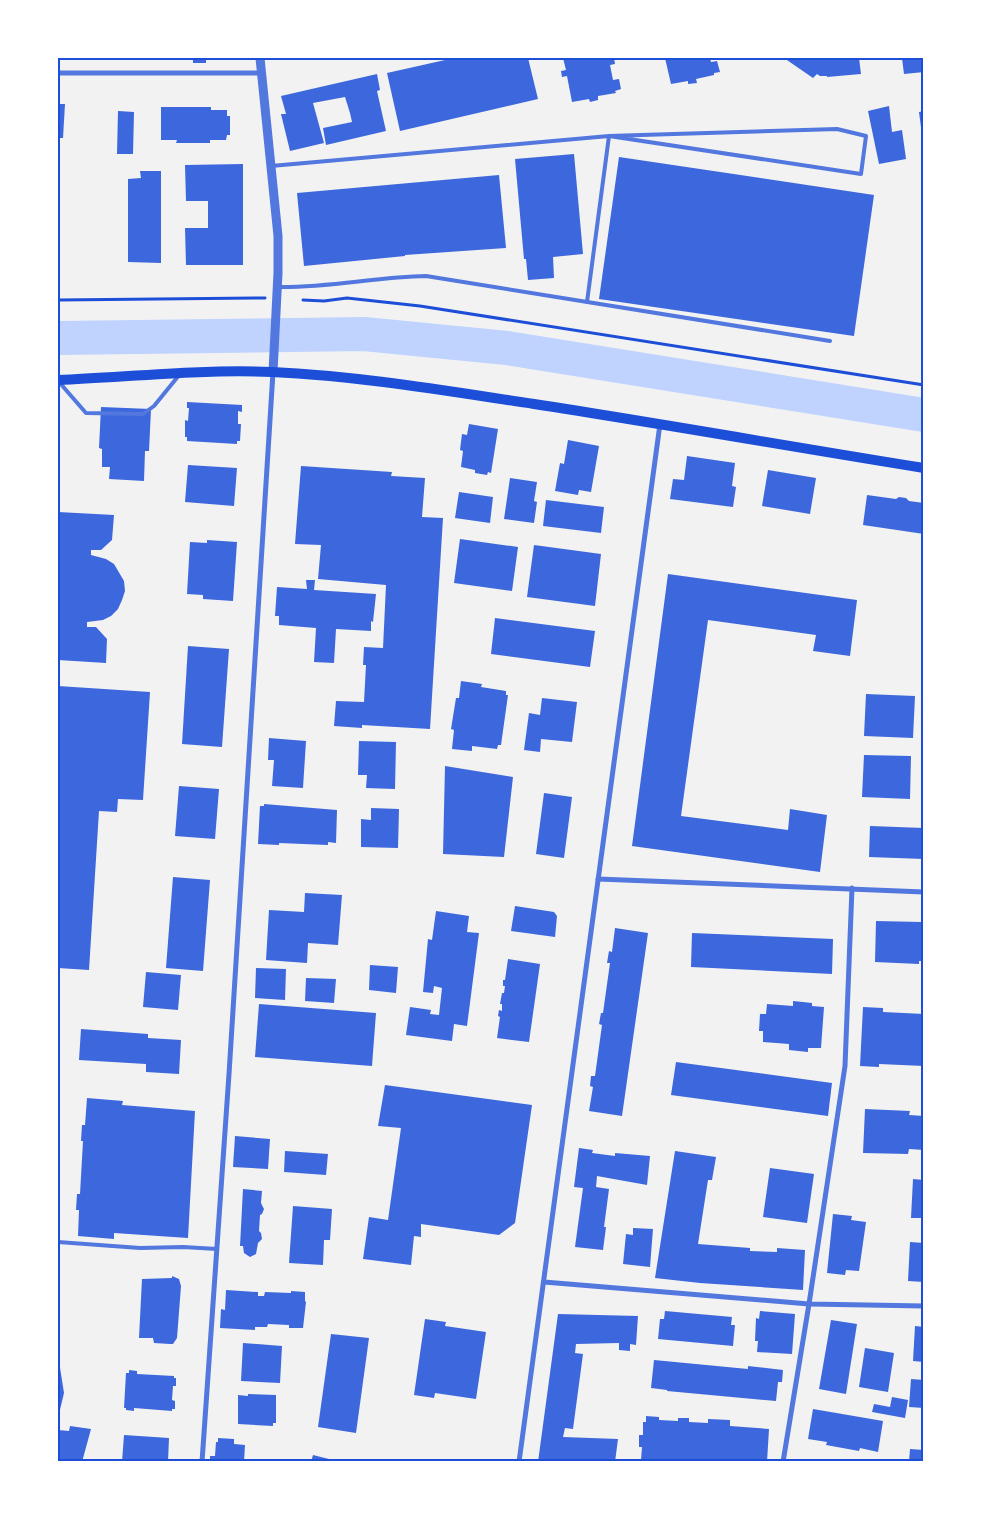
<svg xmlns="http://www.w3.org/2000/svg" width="981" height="1519" viewBox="0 0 981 1519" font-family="Inter,sans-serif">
<rect width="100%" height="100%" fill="#f2f2f2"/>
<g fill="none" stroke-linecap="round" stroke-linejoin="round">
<path stroke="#bfd3fe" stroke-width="34" d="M58,338L364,334L507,348L924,415"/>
</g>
<g fill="#3d67dc">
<path d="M164,58H211V60H206V63H193V60H164Z"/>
<path d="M454,58H528L538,99L400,131L387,73Z"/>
<path d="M563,58H614L615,64L610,65L613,80L619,79L621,89L615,91L616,93L598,96V100L590,102L589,99L572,102L567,76L562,77L561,71L566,70Z"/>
<path d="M665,58H710L711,62L717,61L720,72L714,73V75L696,79L697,83L688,84V81L671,84Z"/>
<path d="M784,58H859L861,74L827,77V76H820L817,74L813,78Z"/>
<path d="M902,58H924V72L904,74Z"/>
<path d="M377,74L380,90L377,91L386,131L326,145L323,128L352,122L350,113L345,97L313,103L324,143L290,151L281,114H286L281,96Z"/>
<path d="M58,104H65L63,138H58Z"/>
<path d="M889,106L892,132L902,130L906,159L879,164L868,111Z"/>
<path d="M161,107H211V110H227V116H230V135H227L226,140H210V143H176L177,140H161Z"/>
<path d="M118,111L134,112L133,154H117Z"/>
<path d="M924,111V135H922L919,112Z"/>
<path d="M574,154L583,254L553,257L554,278L528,280L526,259H524L515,159Z"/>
<path d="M619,157L874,195L854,336L599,299Z"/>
<path d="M243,164V265H186L185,228H208V201H186L185,165Z"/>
<path d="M140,171H161V263L128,262V179L141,178Z"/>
<path d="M499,175L506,248L405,255V256L304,266L297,193Z"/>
<path d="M187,402L242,405V412L238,411V424H241L240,441H237V444L187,441V437H185V420L188,421L189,408H187Z"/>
<path d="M101,407L151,409L149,451H145L144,481L109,479L110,467H102V449L99,448Z"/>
<path d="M469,424L498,429L491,473L488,472L487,475L475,473V470L461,467L463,451L460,450L462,434L467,435Z"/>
<path d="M568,440L599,446L591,492L579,490L578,495L555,491L560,463L564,464Z"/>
<path d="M687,456L735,463L732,486L736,487L733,507L670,499L673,479L684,480Z"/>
<path d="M188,465L237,468L234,506L185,502Z"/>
<path d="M301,466L392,472L391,476L425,478L422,517L443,518L430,729L362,725V728L334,726L336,701L364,702L366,665H363L364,647L383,648L386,585L318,579L321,545L295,544Z"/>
<path d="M768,470L816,478L810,514L762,506Z"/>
<path d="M510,478L537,482L534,501L537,502L534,523L504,519Z"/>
<path d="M459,492L493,497L490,523L455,518Z"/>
<path d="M867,495L896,499L899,497L906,498L909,501L924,503V534L863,525Z"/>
<path d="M546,500L604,507L601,533L543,526Z"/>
<path d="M58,512L114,515L112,540L101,550H91V555L106,559L114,564L124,581L125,591L122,600L118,609L111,616L103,620L87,622V627H96L107,639L106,663L58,660Z"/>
<path d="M460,539L518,547L512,591L454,583Z"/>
<path d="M207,540L237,542L233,601L203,599V595L187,594L190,542L207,543Z"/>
<path d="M534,545L601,554L595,606L527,597Z"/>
<path d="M668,574L857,600L850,656L813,651L816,635L708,620L681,816L788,830L790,809L827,815L820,872L632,846Z"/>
<path d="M306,580H315L314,590L376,594L373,622L371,621V631L336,629L334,663L314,662L316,628L279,625V616H275L277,587L307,589Z"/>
<path d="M495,618L595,631L590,667L491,654Z"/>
<path d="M188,646L229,649L222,747L182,744Z"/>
<path d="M461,681L482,684L481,687L506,691V695H508L501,745H498L497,749L472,746V751L452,749L454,730L451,729L456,698H459Z"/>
<path d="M58,686L150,692L143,800L118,799L117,812L99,811L89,970L58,968Z"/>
<path d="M866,694L915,696L913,738L864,736Z"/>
<path d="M542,698L577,702L572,742L541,739L540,752L524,750L529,713L540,715Z"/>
<path d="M269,738L306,741L303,788L272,786L274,760H268Z"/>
<path d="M359,741L396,742L395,789L366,788L367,775H358Z"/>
<path d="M864,755L911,756L910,799L862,797Z"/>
<path d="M445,766L513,777L504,857L443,854Z"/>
<path d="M179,786L219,789L215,839L175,836Z"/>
<path d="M544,793L572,797L564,858L536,854Z"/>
<path d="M264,804L337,810L336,843L328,842V845L279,843V845L258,844L260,806H264Z"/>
<path d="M371,808L399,809L398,848L361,847V819L371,820Z"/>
<path d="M870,826L924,828V859L869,857Z"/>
<path d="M173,877L210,880L203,971L166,968Z"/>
<path d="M305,893L342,895L338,945L308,943L307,963L266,960L269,910L304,912Z"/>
<path d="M515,906L554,912L557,916L555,937L511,931Z"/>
<path d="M436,911L469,916L467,932L479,933L467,1026L454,1024L452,1041L406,1035L410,1007L431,1010L430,1014L439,1015L442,988L434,986L433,993L423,992L428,939L432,940Z"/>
<path d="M876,921L921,922V926H924V961H919V964L875,962Z"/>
<path d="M615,928L648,933L622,1116L589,1111L593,1087L590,1086L591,1076H595L602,1025L599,1024L601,1013H603L610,963H607L609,951L612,952Z"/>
<path d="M692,933L833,939L832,974L691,967Z"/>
<path d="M508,959L540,964L529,1042L497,1038L500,1017L498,1016L499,1010L502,1011V1004H500L502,993H504L505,986H503V980H505Z"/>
<path d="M370,965L398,967L396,993L369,990Z"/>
<path d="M256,968L286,969L285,1000L255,998Z"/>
<path d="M146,972L181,975L178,1010L143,1007Z"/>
<path d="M306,978L336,979L334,1003L305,1001Z"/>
<path d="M793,1001L812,1003V1006L824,1007L821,1048H808V1052L789,1050V1044L763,1042V1031H759L760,1014H766L767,1004L793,1006Z"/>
<path d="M259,1004L376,1013L372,1066L255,1057Z"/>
<path d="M863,1007L883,1008V1012L924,1014V1066L879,1064V1067L860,1066Z"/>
<path d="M81,1029L148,1034V1038L181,1040L179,1074L146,1072V1064L79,1060Z"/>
<path d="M676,1062L832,1083L828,1116L671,1095Z"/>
<path d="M385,1085L532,1105L515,1223L499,1235L421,1224V1237L414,1236L411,1265L363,1259L369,1217L388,1220L401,1128L378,1126Z"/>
<path d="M87,1098L123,1101L122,1105L195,1111L188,1238L114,1233V1239L78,1236L79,1210H76L77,1194H80L83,1141H81L82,1125H85Z"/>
<path d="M865,1109L910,1111L909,1115L924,1116V1150L909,1149L908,1154L863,1153Z"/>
<path d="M235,1136L270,1139L268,1169L233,1167Z"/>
<path d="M579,1148L593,1150L592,1153L615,1156V1153L650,1156L647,1185L597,1176L596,1187L609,1189L604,1227H606L603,1250L575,1247L583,1188L574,1187Z"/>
<path d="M285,1151L328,1154L326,1175L284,1172Z"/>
<path d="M675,1151L716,1157L712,1180H708L698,1244L750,1248V1251L777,1252V1248L805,1250L803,1290L700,1283L655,1278Z"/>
<path d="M770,1168L814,1174L807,1223L763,1217Z"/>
<path d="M913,1179L924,1180V1218H911Z"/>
<path d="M243,1189L262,1191L261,1203L264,1209L262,1214L260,1215L259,1231L261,1233L262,1239L258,1243L256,1254L250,1257L244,1253L243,1246H240Z"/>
<path d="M293,1206L332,1209L330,1240H324L323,1265L289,1263Z"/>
<path d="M833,1214L852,1216L851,1220L866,1222L859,1271L846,1270L845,1275L827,1273Z"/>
<path d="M633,1228L653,1229L650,1267L623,1264L626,1234L633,1235Z"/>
<path d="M910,1242L924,1243V1282L908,1281Z"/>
<path d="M172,1276L179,1279L181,1286L177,1338L173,1344H170L154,1343L153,1338H139L142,1279L172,1278Z"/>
<path d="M226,1290L258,1292V1296H264L265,1292L291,1293V1291L305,1292V1301L306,1302L303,1328H289V1325L268,1324L267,1327H255V1330L220,1328L221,1309L225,1310Z"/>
<path d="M665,1311L732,1317L731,1325H735L733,1346L658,1339L660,1319H664Z"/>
<path d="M760,1311L795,1314L792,1354L757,1352L758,1341H755L756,1318L759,1319Z"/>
<path d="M558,1314L638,1316L636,1345L630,1344V1351L619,1350V1343L576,1344L575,1353L583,1354L573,1429L565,1428L563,1437L618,1439L615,1462H538Z"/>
<path d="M425,1319L446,1322L445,1326L486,1332L476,1399L435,1393L434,1398L414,1395Z"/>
<path d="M831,1320L857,1324L846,1394L819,1389Z"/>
<path d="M915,1326L924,1327V1362L913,1361Z"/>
<path d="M331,1334L369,1338L356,1433L318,1427Z"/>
<path d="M243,1343L282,1346L280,1383L241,1381Z"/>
<path d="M865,1348L894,1353L888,1392L859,1387Z"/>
<path d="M58,1355L64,1393L58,1418Z"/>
<path d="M654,1360L748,1369V1366L783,1370L782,1382H778L776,1401L667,1391V1390L651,1388Z"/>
<path d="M129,1370L137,1371V1374L174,1376V1378H176V1386H173L172,1400L175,1401V1409H172V1411L134,1408V1411L126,1410V1408H124L126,1373H129Z"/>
<path d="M911,1379L924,1380V1408L909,1407Z"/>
<path d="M248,1394L276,1395V1423H273V1426L238,1424V1395L248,1396Z"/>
<path d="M892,1397L908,1400L905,1418L872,1412L874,1404L890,1407Z"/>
<path d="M813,1409L883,1421L878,1452L860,1448L859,1451L826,1445L827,1442L808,1439Z"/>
<path d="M646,1416L659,1417V1420L678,1421V1418H689V1422L708,1423V1419L730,1420V1426L769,1429L767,1462H644L641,1460L642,1447H639V1435H643V1422H646Z"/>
<path d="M70,1426L91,1429L82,1462H58V1430L69,1431Z"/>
<path d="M124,1435L169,1438L168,1462H122Z"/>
<path d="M218,1438L234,1439V1444L245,1445L244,1462H210V1456H215L216,1442H218Z"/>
<path d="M910,1449L924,1450V1462H909Z"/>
<path d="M313,1455L337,1461V1462H311Z"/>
</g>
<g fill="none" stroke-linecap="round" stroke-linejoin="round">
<g stroke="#1d4ed8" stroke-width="3">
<path d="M58,300L265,298"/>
<path d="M303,300L324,301L347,298L420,306L924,385"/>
</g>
<g stroke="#5277de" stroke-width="4">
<path d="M271,166L609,136L837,129L866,136L861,174L609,136"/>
<path d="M278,287C328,288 376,277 426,276L830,341"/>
<path d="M587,302L609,136"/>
<path d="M59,382L86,413L143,414L154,406L180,374"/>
<path d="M58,1242L140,1248L183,1247L217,1249"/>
</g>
<g stroke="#5277de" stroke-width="5">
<path d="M58,73H261"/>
<path d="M598,879L924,892"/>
<path d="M544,1282L809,1304L924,1306"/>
<path d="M202,1462L229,1074L273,372"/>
<path d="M519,1462L660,424"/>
<path d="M783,1462L809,1304L845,1066L852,888"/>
</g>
<path stroke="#5277de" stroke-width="9" d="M260,58L278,236V273L273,372"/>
<path stroke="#1d4ed8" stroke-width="10" d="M58,380C129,377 201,369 272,372C360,376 447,391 534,404C664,424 793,447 924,468"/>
</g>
<rect width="981" height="1519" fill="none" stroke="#ffffff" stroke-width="118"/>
<rect x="59" y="59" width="863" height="1401" fill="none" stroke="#1d4ed8" stroke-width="2"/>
</svg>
